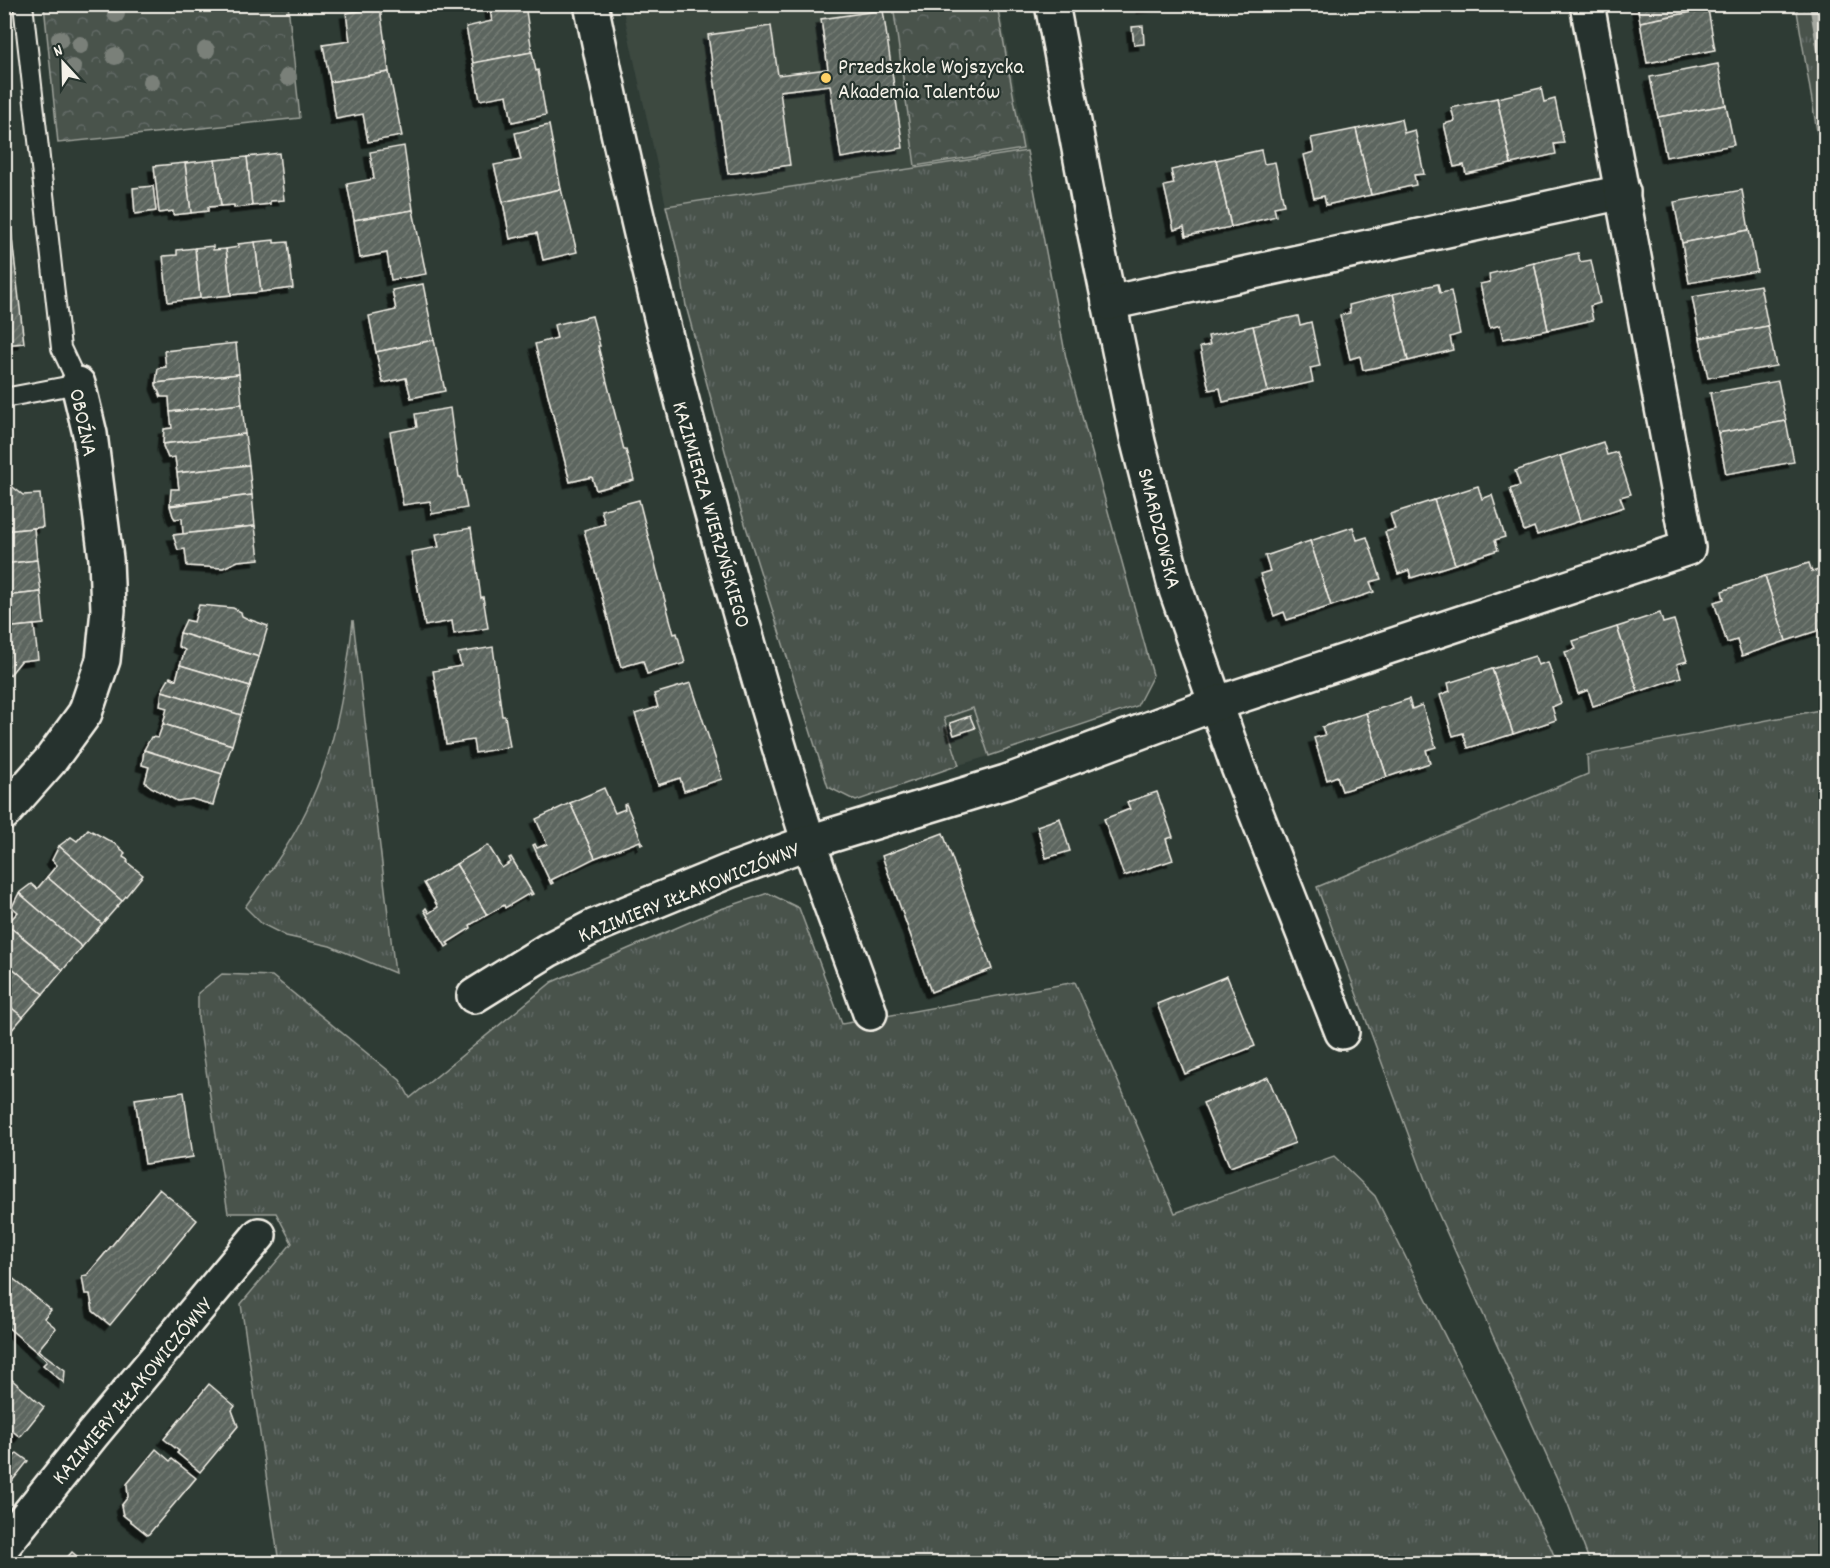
<svg xmlns="http://www.w3.org/2000/svg" width="1830" height="1568" viewBox="0 0 1830 1568" font-family="Dekko,sans-serif">
<defs>
<pattern id="grass-tufts" width="24" height="20" patternUnits="userSpaceOnUse" patternTransform="scale(1.5)"><rect width="24" height="20" fill="#48524c"/><path d="M3 7l-1-3M5 7V3M7 7l1-3M15 17l-1-3M17 17v-4M19 17l1-3" fill="none" stroke="#636b66"/></pattern>
<pattern id="forest-crowns" width="20" height="18" patternUnits="userSpaceOnUse" patternTransform="scale(1.5)"><rect width="20" height="18" fill="#48524c"/><path d="M2 6a3 3 0 1 1 6 0M12 15a3 3 0 1 1 6 0" fill="none" stroke="#636b66"/></pattern>
<pattern id="building-hatch" width="6" height="6" patternUnits="userSpaceOnUse" patternTransform="scale(1.5)"><rect width="6" height="6" fill="#5c655e"/><path d="M-1 1l2-2M0 6l6-6M5 7l2-2" fill="none" stroke="#747c75"/></pattern>
<filter id="shadow"><feDropShadow dx="-5.5" dy="5.5" stdDeviation="0" flood-color="#0009"/></filter>
</defs>
<rect width="100%" height="100%" fill="#2e3b34"/>
<filter id="ink" filterUnits="userSpaceOnUse"><feTurbulence type="fractalNoise" baseFrequency=".0167" numOctaves="2"/><feDisplacementMap in="SourceGraphic" scale="12" xChannelSelector="R" yChannelSelector="G"/><feConvolveMatrix kernelMatrix="1 2 1 2 8 2 1 2 1" color-interpolation-filters="sRGB"/></filter>
<g filter="url(#ink)">
<g fill="#3c4841">
<path d="M622,5H999L1027,151L666,206Z"/>
<path d="M973,708L989,756L959,765L943,718Z"/>
</g>
<g fill="url(#grass-tufts)" stroke="#9ea29a" stroke-width="1.5">
<path d="M1796,5H1825V179Z"/>
<path d="M1027,151L1066,358L1153,675L1137,706L989,756L973,708L944,718L959,765L856,801L828,787L742,514L686,306L679,259L666,206Z"/>
<path d="M353,620L395,973L330,946L286,936L262,924L245,907C269,873 295,838 312,798C337,742 346,681 353,620Z"/>
<path d="M1825,709V1563H1590L1568,1504L1434,1204L1317,887L1588,774L1587,755Z"/>
<path d="M768,893L799,908L842,1024L1075,982L1175,1213L1334,1156L1375,1196L1551,1548L1557,1563H279L241,1304L292,1243L276,1213H228L198,1018V993L222,974L272,976L400,1080L410,1098L552,982L715,911Z"/>
</g>
<g fill="url(#forest-crowns)" stroke="#9ea29a" stroke-width="1.5">
<path d="M44,5H288L300,118L58,143Z"/>
<path d="M893,5H997L1023,149L915,166Z"/>
</g>
<g fill="none" stroke-linecap="round" stroke-linejoin="round">
<path stroke="#a4a8a0" stroke-width="10" d="M1814,4L1826,75"/>
</g>
<g fill="url(#building-hatch)" stroke="#f4f1e8" stroke-width="1.5" filter="url(#shadow)">
<path d="M489,4H525L532,52L473,63L466,27L492,21Z"/>
<path d="M1142,4H1181L1142,8Z"/>
<path d="M1637,4H1707L1708,9L1640,22Z"/>
<path d="M380,8L389,72L330,82L323,45L350,41L346,13Z"/>
<path d="M1708,9L1715,50L1647,63L1640,22Z"/>
<path d="M883,10L903,148L841,158L830,85L780,91L790,165L728,174L708,35L771,26L778,75L828,69L821,19Z"/>
<path d="M1143,26L1144,44L1134,45L1132,27Z"/>
<path d="M532,52L536,71L538,70L546,115L512,122L507,95L480,100L473,63Z"/>
<path d="M1718,64L1726,105L1658,117L1650,77Z"/>
<path d="M389,72L402,136L368,142L363,114L336,119L330,82Z"/>
<path d="M1541,88L1544,102L1555,99L1564,143L1554,144L1556,154L1511,164L1497,98Z"/>
<path d="M1497,98L1511,164L1466,174L1464,165L1454,167L1444,124L1455,121L1451,108Z"/>
<path d="M1726,105L1734,145L1666,157L1658,117Z"/>
<path d="M1401,119L1404,133L1415,130L1424,174L1414,175L1416,185L1371,195L1356,129Z"/>
<path d="M549,125L561,189L503,202L494,165L521,160L515,133Z"/>
<path d="M1356,129L1371,195L1326,205L1324,196L1314,198L1304,155L1314,152L1311,138Z"/>
<path d="M404,146L413,210L354,220L347,184L374,179L370,152Z"/>
<path d="M1261,150L1264,164L1275,162L1284,205L1274,207L1276,216L1231,227L1216,160Z"/>
<path d="M279,153L284,200L270,201V204L252,206L247,157Z"/>
<path d="M247,157L252,206L234,208V205L221,206L215,160Z"/>
<path d="M215,160L221,206L208,207V211L191,213L185,163Z"/>
<path d="M1216,160L1231,227L1186,236L1184,227L1174,230L1164,186L1174,184L1171,170Z"/>
<path d="M185,163L191,213L173,215V211L159,213L154,166Z"/>
<path d="M4,168L24,343L4,345Z"/>
<path d="M153,186L156,211L135,214L133,188Z"/>
<path d="M561,189L577,252L543,260L537,233L510,239L503,202Z"/>
<path d="M1742,190L1749,230L1682,243L1674,202Z"/>
<path d="M413,210L426,274L391,280L387,253L360,258L354,220Z"/>
<path d="M1749,230L1757,271L1689,283L1682,243Z"/>
<path d="M274,240V243L288,242L293,288L261,292L255,242Z"/>
<path d="M255,242L261,292L231,295L226,249L239,247L238,244Z"/>
<path d="M213,246V250L226,249L231,295L200,298L195,248Z"/>
<path d="M195,248L200,298L168,302L163,256L177,255V250Z"/>
<path d="M1578,253L1580,262L1591,260L1600,303L1590,306L1593,320L1548,330L1534,263Z"/>
<path d="M1534,263L1548,330L1503,339L1500,325L1490,328L1480,284L1490,282L1489,274Z"/>
<path d="M423,284L434,340L376,352L369,316L396,310L392,290Z"/>
<path d="M1438,284L1440,293L1451,291L1460,334L1450,337L1453,350L1408,361L1393,294Z"/>
<path d="M1760,285L1768,326L1700,338L1692,297Z"/>
<path d="M1393,294L1408,361L1363,370L1360,356L1350,359L1340,315L1350,313L1349,305Z"/>
<path d="M592,316L600,346H598L624,450H626L634,480L596,490L592,477L570,482L535,344L557,338L554,325Z"/>
<path d="M1298,316L1300,325L1311,322L1320,366L1310,368L1313,382L1268,392L1253,326Z"/>
<path d="M1253,326L1268,392L1223,402L1220,388L1209,390L1200,347L1210,345L1208,336Z"/>
<path d="M1768,326L1776,366L1708,378L1700,338Z"/>
<path d="M434,340L445,391L411,398L406,378L383,383L376,352Z"/>
<path d="M236,343L239,374L156,383L158,368L166,367L164,351Z"/>
<path d="M239,374L242,404L170,412L169,397H161L156,385V383Z"/>
<path d="M1778,381L1786,421L1718,433L1710,393Z"/>
<path d="M242,404L245,434L163,444L164,429L172,428L170,412Z"/>
<path d="M450,408L459,477H461L467,508L432,514L430,501L403,505L390,432L417,427L415,414Z"/>
<path d="M1786,421L1794,462L1726,474L1718,433Z"/>
<path d="M245,434L249,465L177,473L175,457L168,458L163,446V444Z"/>
<path d="M1603,442L1607,455L1617,452L1631,494L1620,497L1624,507L1580,521L1560,456Z"/>
<path d="M1560,456L1580,521L1537,535L1534,527L1524,531L1510,489L1520,486L1515,471Z"/>
<path d="M249,465L252,495L170,505L171,489H179L177,473Z"/>
<path d="M9,484L23,495L40,494L43,527L4,531V490Z"/>
<path d="M1478,486L1482,499L1492,495L1505,537L1495,540L1498,550L1455,564L1434,500Z"/>
<path d="M252,495L255,526L183,534L182,518L175,519L173,516L170,506Z"/>
<path d="M639,500L657,571L674,634L677,633L685,663L647,674L643,661L621,667L584,530L605,524L601,510Z"/>
<path d="M1434,500L1455,564L1411,578L1409,570L1398,574L1385,532L1395,529L1390,514Z"/>
<path d="M255,526L259,559L238,561L223,568L187,566L185,549L178,550L173,535Z"/>
<path d="M1353,527L1357,540L1367,537L1381,579L1370,582L1374,592L1331,606L1310,541Z"/>
<path d="M34,528L37,560L4,564V531Z"/>
<path d="M471,528L481,598L483,597L488,628L454,634L452,621L425,626L411,552L439,547L436,534Z"/>
<path d="M1310,541L1331,606L1287,620L1284,612L1274,616L1260,574L1270,571L1265,556Z"/>
<path d="M37,560L41,592L4,596V564Z"/>
<path d="M1809,563L1812,572L1822,569L1826,580V628L1786,641L1765,576Z"/>
<path d="M1765,576L1786,641L1742,656L1737,640L1727,643L1714,602L1724,599L1722,591Z"/>
<path d="M41,592L44,624L4,628V596Z"/>
<path d="M199,605L233,608L241,612L242,616L248,619L268,626L259,657L180,633L186,620L194,622Z"/>
<path d="M1660,613L1663,623L1674,620L1687,661L1677,664L1681,677L1638,692L1617,627Z"/>
<path d="M34,625L38,659L21,661L10,675L4,670V628Z"/>
<path d="M1617,627L1638,692L1593,706L1588,690L1578,694L1565,652L1576,649L1573,641Z"/>
<path d="M180,633L259,657L250,686L180,665L185,650L178,646Z"/>
<path d="M493,647L502,716H505L510,747L475,753L473,740L446,744L433,671L461,666L458,653Z"/>
<path d="M1535,656L1538,665L1548,662L1561,703L1552,707L1556,720L1513,734L1492,669Z"/>
<path d="M180,665L250,686L241,715L162,691L170,677L176,680Z"/>
<path d="M1492,669L1513,734L1468,748L1463,733L1453,736L1440,695L1450,691L1448,683Z"/>
<path d="M691,683L722,779L684,791L680,778L658,785L635,714L658,707L654,694Z"/>
<path d="M162,691L241,715L232,745L163,724L167,708L160,706Z"/>
<path d="M1409,699L1412,709L1422,705L1436,747L1426,750L1430,763L1387,777L1366,713Z"/>
<path d="M1366,713L1387,777L1342,791L1337,776L1327,780L1314,738L1325,735L1322,727Z"/>
<path d="M970,716L975,728L954,735L950,723Z"/>
<path d="M163,724L232,745L222,774L144,750L151,737L158,738Z"/>
<path d="M144,750L222,774L213,805L192,799L177,801L151,787L145,782L149,767L142,765Z"/>
<path d="M604,788L615,813L625,809L624,805L626,804L643,844L641,845L640,841L595,858L570,803Z"/>
<path d="M1157,792L1173,837L1166,839L1173,860L1124,876L1104,819L1130,809L1127,802Z"/>
<path d="M570,803L595,858L551,880L553,883L551,884L533,845L535,844L537,848L547,844L536,819Z"/>
<path d="M1060,818L1070,851L1046,858L1037,826Z"/>
<path d="M88,829L117,845L125,853L123,857L128,860L127,862L143,875L122,901L59,846L71,837L77,841Z"/>
<path d="M943,833L992,969L931,992L882,856Z"/>
<path d="M488,845L502,868L511,862L509,858L511,857L533,894L531,895L530,893L505,908L504,905L487,915L456,864Z"/>
<path d="M59,846L122,901L102,924L47,877L57,865L52,860Z"/>
<path d="M456,864L487,915L470,925L471,928L447,943L449,945L446,947L424,910L426,908L429,913L438,907L424,883Z"/>
<path d="M47,877L102,924L82,947L19,893L31,884L37,889Z"/>
<path d="M19,893L82,947L63,970L7,924L18,912L12,907Z"/>
<path d="M6,924L63,970L43,994L4,961V926Z"/>
<path d="M4,961L43,994L23,1017L4,1002Z"/>
<path d="M1227,976L1255,1046L1185,1074L1157,1004Z"/>
<path d="M4,1002L23,1017L4,1039Z"/>
<path d="M1268,1077L1295,1143L1230,1167L1203,1103Z"/>
<path d="M184,1092L193,1157L145,1164L135,1099Z"/>
<path d="M159,1189L197,1220L110,1325L93,1311L90,1294H85L82,1276L87,1275Z"/>
<path d="M4,1271L51,1310L44,1318L56,1328L38,1350L65,1370L64,1383L43,1365L47,1361L4,1324Z"/>
<path d="M4,1373L44,1407L20,1437L4,1424Z"/>
<path d="M209,1384L235,1406L232,1410L238,1426L200,1472L177,1453L179,1451L164,1439Z"/>
<path d="M156,1449L170,1461L172,1459L196,1478L148,1535L123,1515L121,1506L128,1497L127,1484Z"/>
<path d="M17,1453L28,1461L9,1485L4,1482V1469Z"/>
<path d="M72,1552L86,1564H61Z"/>
</g>
<g fill="none" stroke-linecap="round" stroke-linejoin="round">
<g stroke="#f4f1e8" stroke-width="22">
<path id="service" d="M4,398L78,384L61,348L23,4"/>
</g>
<g stroke="#f4f1e8" stroke-width="38">
<g id="minor">
<path d="M591,4C648,287 721,565 808,840C827,898 850,956 870,1013"/>
<path d="M1052,4L1093,224L1138,442L1176,590L1238,767L1342,1032"/>
<path d="M1109,303L1623,192"/>
<path d="M4,813L50,761L85,713L103,660L108,610L106,559L90,434L78,384"/>
<path d="M474,996L548,950L595,926L729,871L809,842L1006,782L1215,704L1688,548L1587,4"/>
<path d="M4,1545L92,1435L259,1235"/>
</g>
</g>
<use href="#service" stroke="#26332d" stroke-width="18"/>
<use href="#minor" stroke="#26332d" stroke-width="33"/>
</g>
<g fill="#7a8079">
<circle cx="116" cy="14" r="9"/>
<circle cx="60" cy="39" r="9"/>
<circle cx="80" cy="45" r="9"/>
<circle cx="206" cy="50" r="9"/>
<circle cx="115" cy="56" r="9"/>
<circle cx="73" cy="68" r="9"/>
<circle cx="288" cy="77" r="9"/>
<circle cx="151" cy="82" r="9"/>
</g>
</g>
<circle fill="#ffd166" stroke="#26332d" stroke-width="2" cx="826" cy="78" r="6"/>
<g text-anchor="middle" stroke-width="4.5" stroke-linejoin="round" paint-order="stroke">
<g font-size="22" fill="#f4f1e8" stroke="#26332d" text-anchor="start">
<text x="838" y="73">Przedszkole Wojszycka<tspan x="838" dy="25">Akademia Talentów</tspan></text>
</g>
<g font-size="22" fill="#f4f1e8" stroke="#26332d">
<text transform="translate(85 422) rotate(78)" y="8">OBOŹNA</text>
<text transform="translate(713 514) rotate(74)" y="8">KAZIMIERZA WIERZYŃSKIEGO</text>
<text transform="translate(1161 528) rotate(76)" y="8">SMARDZOWSKA</text>
<text transform="translate(688 891) rotate(-22)" y="8">KAZIMIERY IŁŁAKOWICZÓWNY</text>
<text transform="translate(131 1390) rotate(-50)" y="8">KAZIMIERY IŁŁAKOWICZÓWNY</text>
</g>
</g>
<rect width="1830" height="1568" fill="none" stroke="#26332d" stroke-width="24"/>
<rect x="12" y="12" width="1806" height="1544" fill="none" stroke="#f4f1e8" stroke-width="2" filter="url(#ink)"/>
<g transform="translate(63 63) rotate(338)" stroke="#26332d" stroke-width="4.5" paint-order="stroke">
<path d="M0-4.5L10 22L0 15L-10 22Z" fill="#f4f1e8"/>
<text y="-9" font-size="16" font-weight="bold" text-anchor="middle" fill="#f4f1e8">N</text>
</g>
</svg>
